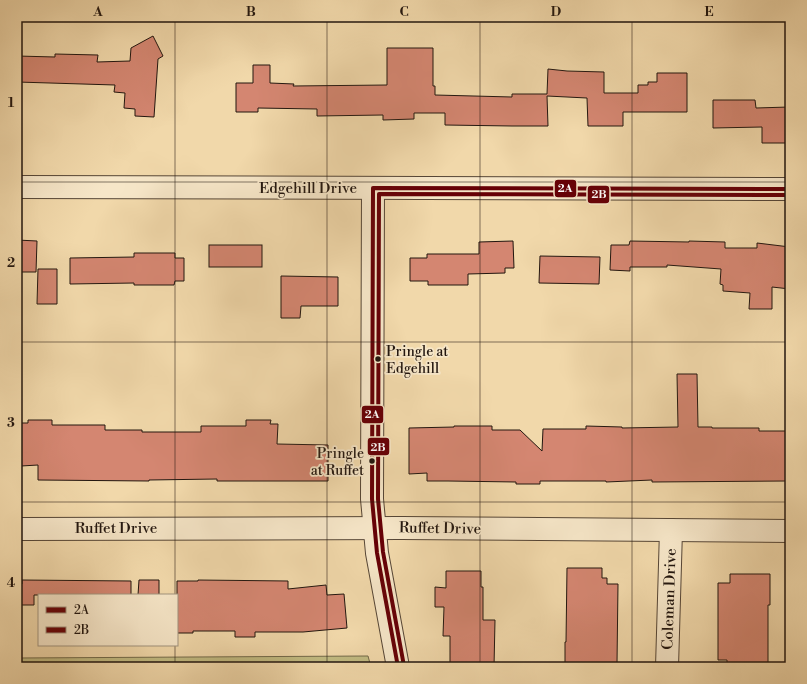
<svg xmlns="http://www.w3.org/2000/svg" width="807" height="684" viewBox="0 0 807 684" font-family="'Libre Bodoni',serif">
<rect width="100%" height="100%" fill="#f1d8aa"/>
<filter id="stains"><feTurbulence type="fractalNoise" baseFrequency=".005" numOctaves="4"/><feColorMatrix values="0 0 0 0 .2 0 0 0 0 .09 0 0 0 0 .02 0 0 0 .5 -.17"/></filter>
<radialGradient id="worn" r=".72"><stop offset=".6" stop-color="#630" stop-opacity="0"/><stop offset="1" stop-color="#630" stop-opacity=".3"/></radialGradient>
<path fill="#c2bc83" stroke="#726949" d="M368,656L371,667H17V658Z"/>
<g fill="#d48671" stroke="#22160f">
<path d="M153,36L163,56L158,59L154,117L135,116V109L124,108L125,93L114,92L115,85L17,82V56L55,57V54L98,55L97,62L130,61L131,48Z"/>
<path d="M387,48H433V86H435V95L512,97V94H547L548,69L567,71L604,72V93H638V85H648V82H657V73H687V112H623V126H588L587,98L547,96L548,126H512L445,125V113H414V119L383,120V115L317,116V109L258,108V112H236V83H253V65H270V83L294,84L293,86L387,85Z"/>
<path d="M713,100H755L756,108L789,107L790,143H762V127L713,128Z"/>
<path d="M17,240L37,241L36,272H17Z"/>
<path d="M513,241L514,268H505V273L468,274V285H428V281H410V258H427V254H479V242Z"/>
<path d="M630,241L689,242V241L725,242V248H757V243L790,247V289L772,287V309H749L750,293L723,291V285L720,284L721,269L667,265V267H630V271L610,270L611,245H629Z"/>
<rect x="209" y="245" width="53" height="22"/>
<path d="M134,253H175V258H184V281H175L174,285H134V283L70,284V258L134,257Z"/>
<path d="M540,256L600,257L599,284L539,283Z"/>
<path d="M38,269H57V304H37Z"/>
<path d="M281,276L338,277V306H301L300,318H281Z"/>
<path d="M677,374H697L698,427H712V428H759V431H790V464H786V481L652,482V480L606,482V481H540V484H516V482L448,481H427V473L409,474V428L454,427V426H492V430H520L542,451L543,429H586V426L622,427V428L678,427Z"/>
<path d="M28,420H52V425H105V430H142V432H201V426H246V420H271L270,424H278L277,444L328,445V481H217V479L149,480V481L38,480V465L21,466V423H28Z"/>
<path d="M567,568H602V578H607V584H618L617,663H605V667H565V642H566Z"/>
<path d="M446,571H481V587H483V620H495L494,667H450V636H443L444,607H435V587L446,588Z"/>
<path d="M730,574H770V605H768V667H727V660H718V583H730Z"/>
<path d="M22,580L131,581V595H34V605H17V584H22Z"/>
<path d="M139,580H159V595H138Z"/>
<path d="M198,580L288,581V589L326,585L327,595L344,594L347,628L303,632H255V637H235V631H193V633H177V581H198Z"/>
</g>
<g fill="none" stroke-linecap="round" stroke-linejoin="round">
<g stroke="#564636" stroke-width="24">
<g id="minor">
<path d="M17,187L790,189"/>
<path d="M373,188L372,499L377,553L398,667"/>
<path d="M17,529L401,528L790,531"/>
<path d="M667,667L671,530"/>
</g>
</g>
<use href="#minor" stroke="#f6e6c8" stroke-width="22"/>
<g stroke="#f6e6c8" stroke-width="7">
<path id="bus-1" d="M398,667L377,553L372,499L373,188L790,189"/>
</g>
<g stroke="#f6e6c8" stroke-width="7">
<path id="bus-2" d="M404,666L383,552L378,499L379,194L790,195"/>
</g>
<use href="#bus-1" stroke="#660006" stroke-width="4"/>
<use href="#bus-2" stroke="#660006" stroke-width="4"/>
</g>
<path fill="none" stroke="#22160f" stroke-width="1" stroke-opacity="0.55" d="M175,17V595M327,17V667M480,17V667M632,17V667M17,182H790M17,342H790M17,502H790M175,645V667"/>
<g fill="#22160f" stroke="#f6e6c8" stroke-width="1.5">
<circle cx="378" cy="359" r="3.5"/>
<circle cx="372" cy="461" r="3.5"/>
</g>
<g text-anchor="middle" stroke-width="3.5" stroke-linejoin="round" paint-order="stroke">
<g font-size="14" fill="#22160f" stroke="#f6e6c8" text-anchor="start">
<text x="386" y="356">Pringle at<tspan x="386" dy="17">Edgehill</tspan></text>
<text x="364" y="458" text-anchor="end">Pringle<tspan x="364" dy="17">at Ruffet</tspan></text>
</g>
<g font-size="15" fill="#22160f" stroke="#f6e6c8">
<text x="308" y="193">Edgehill Drive</text>
<text x="116" y="533">Ruffet Drive</text>
<text transform="translate(440 528) rotate(1)" y="5">Ruffet Drive</text>
<text transform="translate(669 599) rotate(-88)" y="5">Coleman Drive</text>
</g>
</g>
<g stroke="#f6e6c8" stroke-width="1.5">
<rect x="554" y="179" width="23" height="19" rx="4" fill="#660006"/>
<rect x="587" y="185" width="23" height="19" rx="4" fill="#660006"/>
<rect x="361" y="405" width="23" height="19" rx="4" fill="#660006"/>
<rect x="367" y="437" width="23" height="19" rx="4" fill="#660006"/>
</g>
<g font-size="11" text-anchor="middle" font-weight="bold" fill="#fff">
<text x="565" y="192">2A</text>
<text x="599" y="198">2B</text>
<text x="372" y="418">2A</text>
<text x="378" y="451">2B</text>
</g>
<rect width="807" height="684" fill="none" stroke="#f1d8aa" stroke-width="44"/>
<rect x="38" y="594" width="140" height="52" fill="#f6e6c8" stroke="#a1937e"/>
<rect x="46" y="607" width="20" height="6" fill="#660006" stroke="#a1937e"/>
<text x="74" y="614" font-size="12" fill="#22160f">2A</text>
<rect x="46" y="627" width="20" height="6" fill="#660006" stroke="#a1937e"/>
<text x="74" y="634" font-size="12" fill="#22160f">2B</text>
<rect x="22" y="22" width="763" height="640" fill="none" stroke="#22160f" stroke-width="1.5"/>
<g font-size="13" text-anchor="middle" font-weight="bold" fill="#22160f">
<text x="98" y="16">A</text>
<text x="251" y="16">B</text>
<text x="404" y="16">C</text>
<text x="556" y="16">D</text>
<text x="709" y="16">E</text>
<text x="11" y="107">1</text>
<text x="11" y="267">2</text>
<text x="11" y="427">3</text>
<text x="11" y="587">4</text>
</g>
<rect width="100%" height="100%" filter="url(#stains)"/>
<rect width="100%" height="100%" fill="url(#worn)"/>
</svg>
